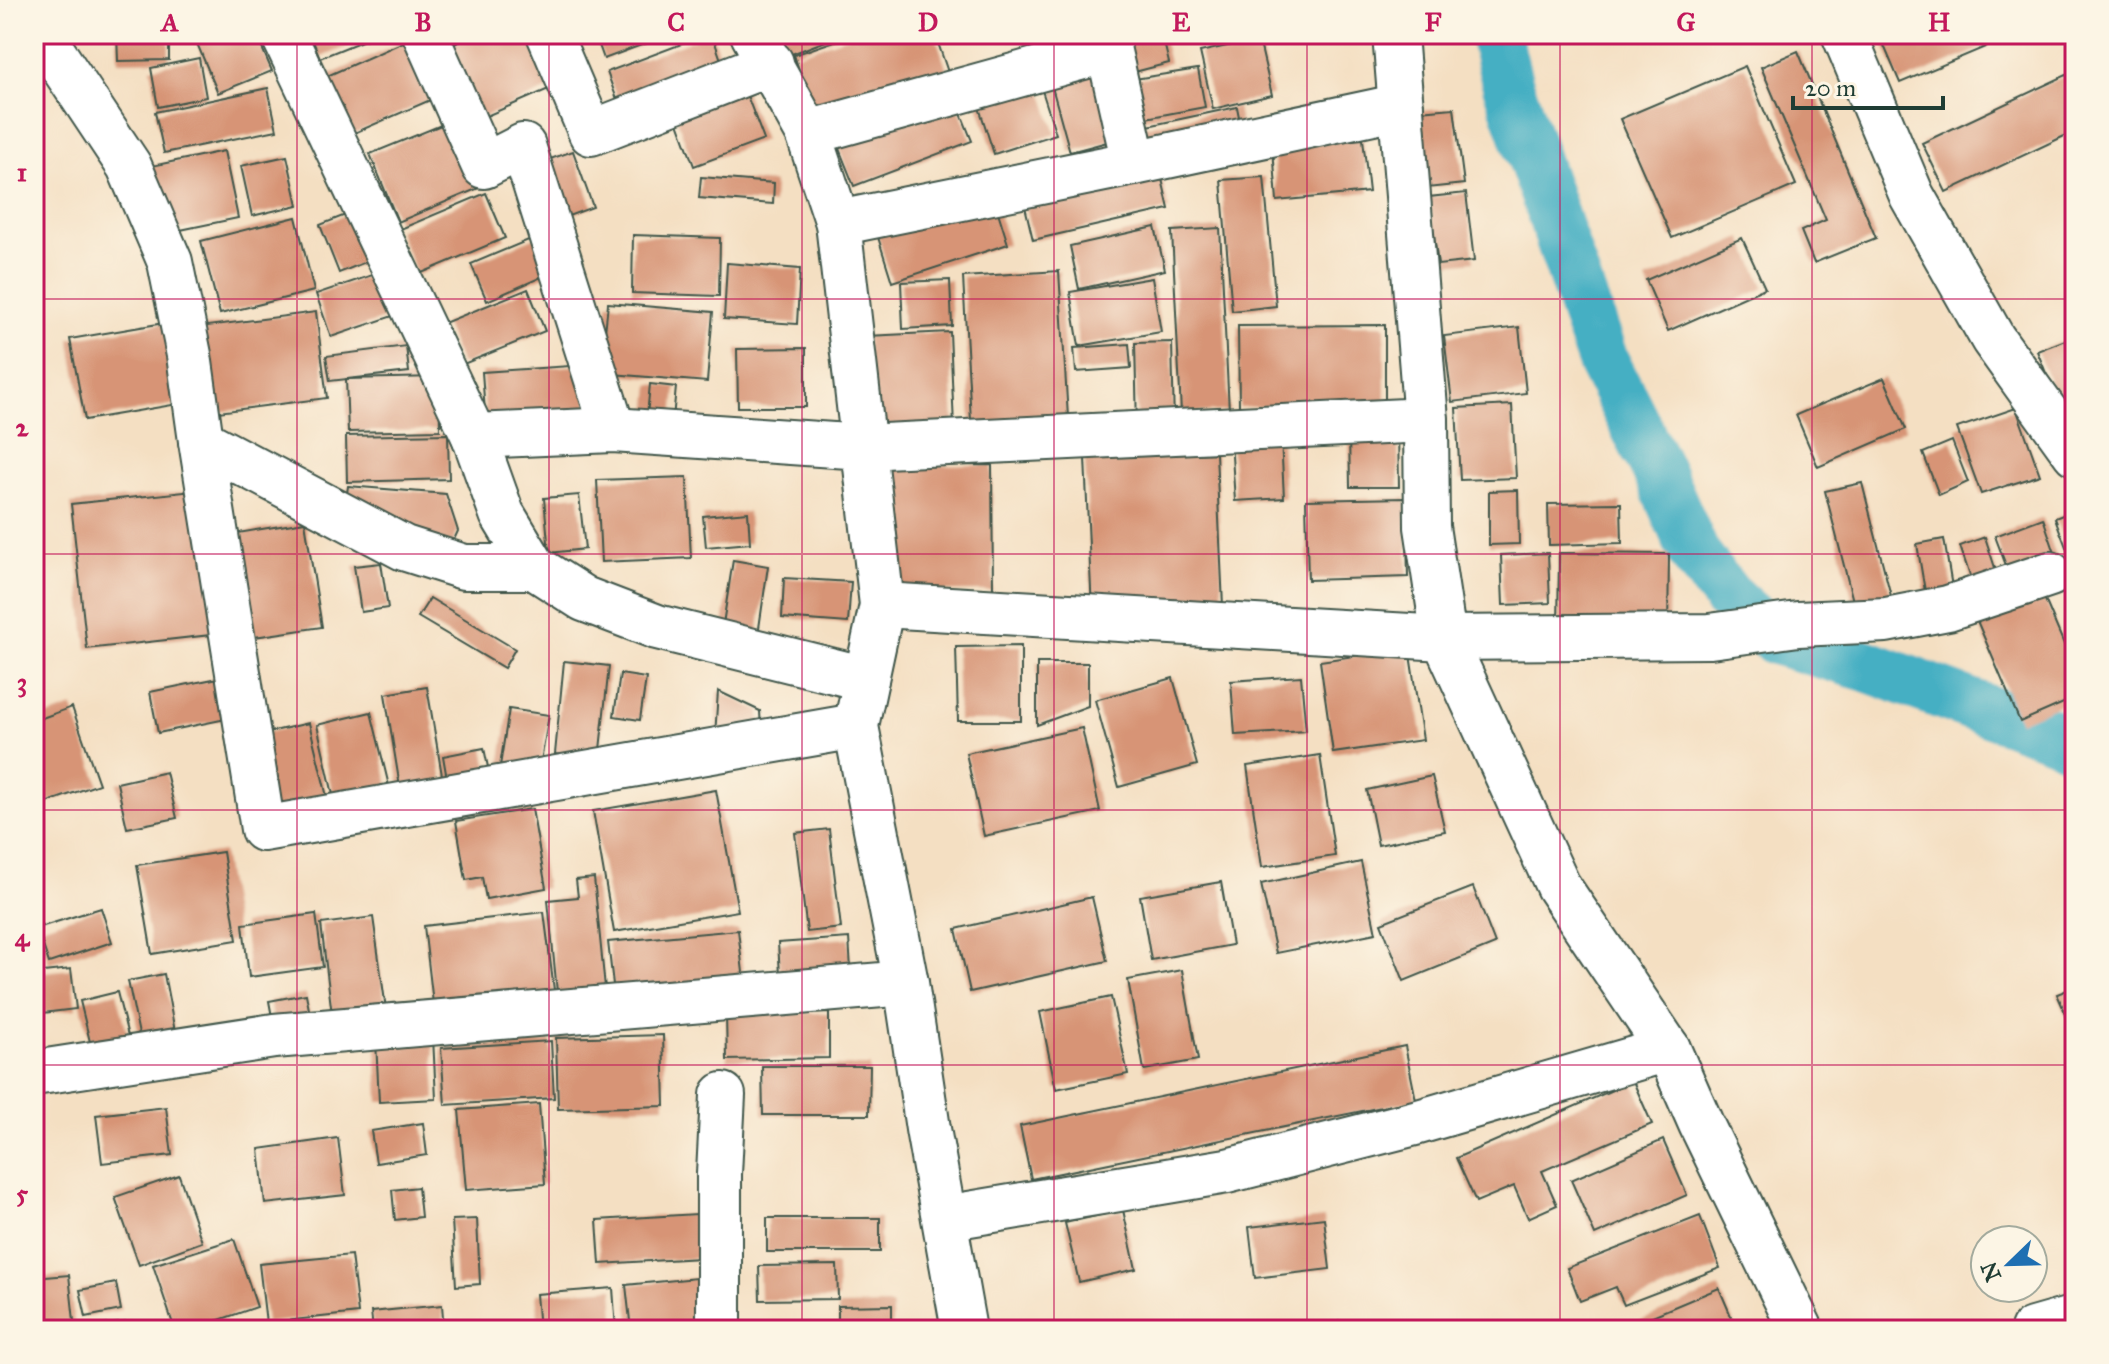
<svg xmlns="http://www.w3.org/2000/svg" width="2109" height="1364" viewBox="0 0 2109 1364" font-family="'IM FELL Great Primer',serif">
<rect width="100%" height="100%" fill="#fcf5e5"/>
<filter id="ink" filterUnits="userSpaceOnUse"><feTurbulence type="fractalNoise" baseFrequency=".0125" numOctaves="2"/><feDisplacementMap in="SourceGraphic" scale="16" xChannelSelector="R" yChannelSelector="G"/><feConvolveMatrix kernelMatrix="1 2 1 2 8 2 1 2 1" color-interpolation-filters="sRGB"/></filter>
<filter id="wash" filterUnits="userSpaceOnUse"><feTurbulence type="fractalNoise" baseFrequency=".006" numOctaves="4" result="noise"/><feDisplacementMap in="SourceGraphic" scale="32" xChannelSelector="R" yChannelSelector="G"/><feGaussianBlur stdDeviation="1.8" result="paint"/><feColorMatrix in="noise" values="0 0 0 0 0 0 0 0 0 0 0 0 0 0 0 0 0 1.4 0 .05"/><feComposite in="paint" operator="in"/></filter>
<g filter="url(#wash)">
<rect width="100%" height="100%" fill="#f4dfc2"/>
<g fill="none" stroke-linecap="round" stroke-linejoin="round">
<path stroke="#45afc3" stroke-width="52" d="M1495,34L1508,85L1603,361L1661,477L1694,553L1727,596L1775,639L1867,666L2059,737L2075,747"/>
</g>
<g id="blocks">
<g fill="#d79476">
<path d="M117,34H169V60L118,61Z"/>
<path d="M193,34H256L272,71L218,93Z"/>
<path d="M310,34H379L320,58Z"/>
<path d="M478,34H536L558,85L475,121L444,48Z"/>
<path d="M595,34H671L604,59Z"/>
<path d="M708,34H712L722,63L618,102L607,72Z"/>
<path d="M766,34H844L776,60Z"/>
<path d="M855,34H935L951,81L818,126L794,55Z"/>
<path d="M1037,34H1103L1045,64Z"/>
<path d="M1118,34H1162L1169,63L1127,74Z"/>
<path d="M1879,34H2000L2002,40L1900,83Z"/>
<path d="M410,39L435,98L343,138L318,80Z"/>
<path d="M1259,39L1272,95L1213,109L1200,52Z"/>
<path d="M1798,51L1876,238L1814,263L1801,231L1826,220L1761,67Z"/>
<path d="M199,58L206,97L158,107L151,68Z"/>
<path d="M1106,61L1126,137L1070,152L1049,76Z"/>
<path d="M1745,66L1796,185L1672,238L1620,119Z"/>
<path d="M1198,69L1205,107L1135,120L1128,80Z"/>
<path d="M2075,71V131L1946,192L1922,143Z"/>
<path d="M741,80L764,140L694,166L672,106Z"/>
<path d="M1039,81L1056,134L994,154L977,101Z"/>
<path d="M268,88L277,130L164,153L155,112Z"/>
<path d="M954,96L972,141L854,186L836,141Z"/>
<path d="M1237,107L1242,132L1149,151L1143,127Z"/>
<path d="M1454,108L1464,184L1427,188L1419,111Z"/>
<path d="M451,121L479,188L398,222L370,154Z"/>
<path d="M1363,139L1369,192L1277,201L1273,148Z"/>
<path d="M224,151L238,218L161,234L147,167Z"/>
<path d="M573,151L593,207L552,222L533,165Z"/>
<path d="M287,156L298,205L252,216L241,166Z"/>
<path d="M1159,166L1169,209L1033,240L1023,198Z"/>
<path d="M701,177L774,183L773,204L699,198Z"/>
<path d="M1264,177L1276,306L1232,311L1221,180Z"/>
<path d="M486,193L505,238L417,275L398,230Z"/>
<path d="M1466,193L1474,261L1438,265L1429,197Z"/>
<path d="M993,196L1008,244L892,282L877,234Z"/>
<path d="M353,212L373,259L339,273L320,225Z"/>
<path d="M296,217L314,291L220,314L201,241Z"/>
<path d="M1155,227L1165,270L1079,289L1070,246Z"/>
<path d="M1220,228L1229,411L1181,413L1172,231Z"/>
<path d="M633,235L720,238L719,296L632,293Z"/>
<path d="M538,236L553,272L487,301L471,264Z"/>
<path d="M1742,238L1765,288L1668,331L1646,280Z"/>
<path d="M727,263L800,269L797,324L724,319Z"/>
<path d="M1059,271L1069,434L972,439L963,277Z"/>
<path d="M378,273L393,316L331,337L316,294Z"/>
<path d="M1152,278L1161,332L1079,346L1070,292Z"/>
<path d="M950,280L952,326L903,329L901,282Z"/>
<path d="M528,289L545,331L461,365L444,323Z"/>
<path d="M608,303L713,312L707,382L601,373Z"/>
<path d="M316,312L327,398L203,414L192,328Z"/>
<path d="M170,322L184,403L85,420L70,339Z"/>
<path d="M1385,325V406L1239,407L1238,326Z"/>
<path d="M1519,327L1526,393L1452,402L1444,336Z"/>
<path d="M950,332L954,427L871,431L867,336Z"/>
<path d="M2065,340L2075,365V444L2037,351Z"/>
<path d="M1172,342L1174,425L1137,427L1135,343Z"/>
<path d="M1129,344L1131,368L1076,372L1074,348Z"/>
<path d="M406,346L409,372L330,381L326,356Z"/>
<path d="M806,348V407H738L737,349Z"/>
<path d="M585,365L588,418L486,425L482,372Z"/>
<path d="M439,377L440,430L348,432L346,379Z"/>
<path d="M1884,378L1906,429L1818,467L1796,415Z"/>
<path d="M650,384L676,387L673,419L647,416Z"/>
<path d="M1512,405L1516,478L1460,480L1456,408Z"/>
<path d="M2016,408L2040,475L1981,494L1957,428Z"/>
<path d="M1398,429L1399,487H1350L1349,430Z"/>
<path d="M448,434L449,479L347,482L346,436Z"/>
<path d="M1281,438L1284,498L1235,501L1231,441Z"/>
<path d="M1952,441L1968,482L1939,495L1923,453Z"/>
<path d="M1216,453L1223,606L1092,611L1085,458Z"/>
<path d="M992,465L993,591L889,592L888,466Z"/>
<path d="M687,477L691,558L601,562L597,480Z"/>
<path d="M1862,483L1891,596L1854,605L1825,491Z"/>
<path d="M348,486L446,494L458,531L452,544L344,515Z"/>
<path d="M203,490L219,634L87,649L71,504Z"/>
<path d="M1518,490L1519,544L1489,545V491Z"/>
<path d="M579,495L585,549L549,553L544,498Z"/>
<path d="M1406,498L1408,577L1308,580L1306,500Z"/>
<path d="M1621,503L1622,543L1549,545L1548,504Z"/>
<path d="M2075,510V558L2071,560L2055,518Z"/>
<path d="M748,512L750,543L706,547L703,516Z"/>
<path d="M2043,518L2057,559L2010,576L1995,536Z"/>
<path d="M305,522L322,627L254,637L238,533Z"/>
<path d="M1985,537L1998,577L1973,585L1960,546Z"/>
<path d="M1944,539L1953,593L1926,597L1917,544Z"/>
<path d="M1548,553L1550,603L1503,605L1501,555Z"/>
<path d="M1559,553L1669,554L1668,632L1558,631Z"/>
<path d="M733,560L768,566L757,642L721,637Z"/>
<path d="M381,563L388,608L361,612L354,566Z"/>
<path d="M784,578L851,582L848,623L782,618Z"/>
<path d="M2040,588L2075,670V698L2020,722L1975,616Z"/>
<path d="M430,598L515,649L504,668L418,617Z"/>
<path d="M1021,646V721H958L956,647Z"/>
<path d="M1409,648L1423,740L1333,753L1320,661Z"/>
<path d="M564,661L609,666L599,759L555,754Z"/>
<path d="M1037,663H1088V706L1037,725Z"/>
<path d="M620,674L646,678L640,720L614,716Z"/>
<path d="M1301,676L1306,731L1235,735L1231,681Z"/>
<path d="M218,678L226,719L158,733L150,692Z"/>
<path d="M1173,678L1197,765L1119,787L1095,700Z"/>
<path d="M427,687L444,787L401,793L385,694Z"/>
<path d="M718,691L760,711L761,730L715,736Z"/>
<path d="M72,707L99,784L34,807V721Z"/>
<path d="M509,709L549,715L539,773L500,766Z"/>
<path d="M371,712L389,786L334,799L317,725Z"/>
<path d="M309,723L329,805L273,818L252,736Z"/>
<path d="M1082,728L1100,811L984,836L966,753Z"/>
<path d="M484,748L490,777L448,785L443,756Z"/>
<path d="M1320,755L1335,856L1262,867L1247,766Z"/>
<path d="M166,772L177,818L127,828L117,783Z"/>
<path d="M1432,776L1445,831L1378,845L1367,790Z"/>
<path d="M716,790L738,911L614,932L593,811Z"/>
<path d="M532,809L546,888L486,899L482,877L466,880L456,821Z"/>
<path d="M829,829L841,928L807,932L795,833Z"/>
<path d="M223,852L237,940L152,954L137,865Z"/>
<path d="M1361,862L1376,933L1276,953L1261,884Z"/>
<path d="M594,878L606,998L558,1002L548,900L578,897L576,880Z"/>
<path d="M1221,882L1232,945L1151,960L1140,896Z"/>
<path d="M1473,887L1495,944L1404,981L1381,923Z"/>
<path d="M1092,897L1107,961L970,992L956,929Z"/>
<path d="M101,908L112,942L49,963L37,928Z"/>
<path d="M544,912L555,998L434,1012L424,926Z"/>
<path d="M316,914L323,967L249,977L243,924Z"/>
<path d="M373,917L387,1016L333,1023L321,924Z"/>
<path d="M738,930L744,981L614,993L608,942Z"/>
<path d="M849,938L851,970L780,974L778,943Z"/>
<path d="M71,969L76,1009L34,1014V973Z"/>
<path d="M1182,970L1198,1060L1144,1070L1128,980Z"/>
<path d="M164,974L177,1042L142,1049L128,981Z"/>
<path d="M2075,987V1035L2057,994Z"/>
<path d="M117,992L131,1048L94,1058L80,1001Z"/>
<path d="M306,994L312,1025L275,1033L269,1001Z"/>
<path d="M1111,997L1128,1074L1056,1089L1040,1012Z"/>
<path d="M829,1013V1058L727,1060L726,1014Z"/>
<path d="M663,1035L665,1106L558,1109L556,1038Z"/>
<path d="M433,1037L436,1099L379,1102L376,1040Z"/>
<path d="M551,1041L554,1098L445,1105L441,1048Z"/>
<path d="M1405,1046L1416,1100L1031,1179L1020,1126Z"/>
<path d="M762,1066H870L869,1115H763Z"/>
<path d="M1633,1081L1652,1124L1542,1171L1557,1205L1528,1218L1514,1186L1476,1202L1456,1158Z"/>
<path d="M539,1104L545,1184L466,1190L459,1110Z"/>
<path d="M166,1107L172,1155L102,1163L96,1115Z"/>
<path d="M423,1123L427,1155L376,1163L371,1131Z"/>
<path d="M338,1138L345,1195L265,1204L259,1149Z"/>
<path d="M1663,1140L1687,1195L1595,1235L1571,1180Z"/>
<path d="M179,1175L202,1242L139,1265L115,1197Z"/>
<path d="M418,1187L421,1217L395,1220L392,1190Z"/>
<path d="M1123,1210L1136,1269L1079,1282L1065,1223Z"/>
<path d="M697,1214L700,1258L600,1264L597,1220Z"/>
<path d="M1700,1216L1720,1268L1624,1305L1616,1287L1580,1301L1567,1268Z"/>
<rect x="767" y="1218" width="113" height="34"/>
<path d="M1324,1218L1330,1269L1255,1278L1249,1227Z"/>
<path d="M477,1219L480,1284L456,1286L452,1220Z"/>
<path d="M234,1239L257,1307L190,1330H175L153,1265Z"/>
<path d="M351,1255L358,1313L266,1323L259,1264Z"/>
<path d="M837,1265L838,1299L760,1300L759,1266Z"/>
<path d="M69,1275L75,1330H34V1278Z"/>
<path d="M696,1278L702,1330H631L626,1285Z"/>
<path d="M116,1283L121,1310L86,1317L80,1290Z"/>
<path d="M613,1288L616,1330H539L536,1294Z"/>
<path d="M1719,1288L1737,1330H1619Z"/>
<path d="M442,1305L444,1330H373L371,1312Z"/>
<path d="M892,1305V1330H838V1306Z"/>
<path d="M139,1321L140,1330H86L85,1327Z"/>
<path d="M1340,1321L1343,1330H1316Z"/>
</g>
</g>
</g>
<g filter="url(#ink)">
<use href="#blocks" fill-opacity="0" stroke="#3f5549" stroke-width="2"/>
<g fill="none" stroke-linecap="round" stroke-linejoin="round">
<g stroke="#3f5549" stroke-width="48">
<g id="minor">
<path d="M41,34L129,166L170,262L189,355L201,441"/>
<path d="M283,34L474,436L502,514L534,567L584,599L657,627L866,679"/>
<path d="M425,34L484,166L523,146L613,430"/>
<path d="M549,34L591,133L771,63"/>
<path d="M753,34L808,133L838,223L882,605L856,726L906,983L928,1129L964,1330"/>
<path d="M1105,34L1134,163L1401,106"/>
<path d="M1395,34L1426,420L1427,527L1444,638L1710,636L1798,624L1886,620L1948,608L2050,574"/>
<path d="M1844,34L1912,196L1993,339L2075,453"/>
<path d="M808,133L1108,50"/>
<path d="M838,223L1134,163"/>
<path d="M474,436L613,430L863,447L1426,420"/>
<path d="M534,567H464L404,548L201,441L263,829L856,726"/>
<path d="M882,605L1444,638L1558,886L1668,1049L1701,1124L1801,1330"/>
<path d="M34,1073L274,1036L906,983"/>
<path d="M945,1218L1227,1171L1415,1123L1668,1049"/>
<path d="M719,1330V1174L723,1095"/>
<path d="M2033,1330L2075,1318"/>
</g>
</g>
<use href="#minor" stroke="#fff" stroke-width="44"/>
</g>
</g>
<path fill="none" stroke="#c2185b" stroke-width="2" stroke-opacity="0.55" d="M297,34V1330M549,34V1330M802,34V1330M1054,34V1330M1307,34V1330M1560,34V1330M1812,34V1330M34,299H2075M34,554H2075M34,810H2075M34,1065H2075"/>
<rect width="2109" height="1364" fill="none" stroke="#fcf5e5" stroke-width="88"/>
<g transform="translate(2009 1264) rotate(247)"><circle r="38" fill="#fcf5e5" stroke="#a4ab9e" stroke-width="2"/>
<path d="M0-6L14 30L0 20L-14 30Z" fill="#1f6fb2"/>
<text y="-12" font-size="22" font-weight="bold" text-anchor="middle" fill="#1f3d34">N</text>
</g>
<path d="M1793 96v12h150v-12" fill="none" stroke="#1f3d34" stroke-width="4"/>
<text x="1805" y="96" font-size="24" fill="#1f3d34" stroke="#fcf5e5" stroke-width="6" paint-order="stroke">20 m</text>
<rect x="44" y="44" width="2021" height="1276" fill="none" stroke="#c2185b" stroke-width="3"/>
<g font-size="26" text-anchor="middle" font-weight="bold" fill="#c2185b">
<text x="170" y="31">A</text>
<text x="423" y="31">B</text>
<text x="676" y="31">C</text>
<text x="928" y="31">D</text>
<text x="1181" y="31">E</text>
<text x="1433" y="31">F</text>
<text x="1686" y="31">G</text>
<text x="1939" y="31">H</text>
<text x="22" y="181">1</text>
<text x="22" y="436">2</text>
<text x="22" y="691">3</text>
<text x="22" y="946">4</text>
<text x="22" y="1202">5</text>
</g>
</svg>
